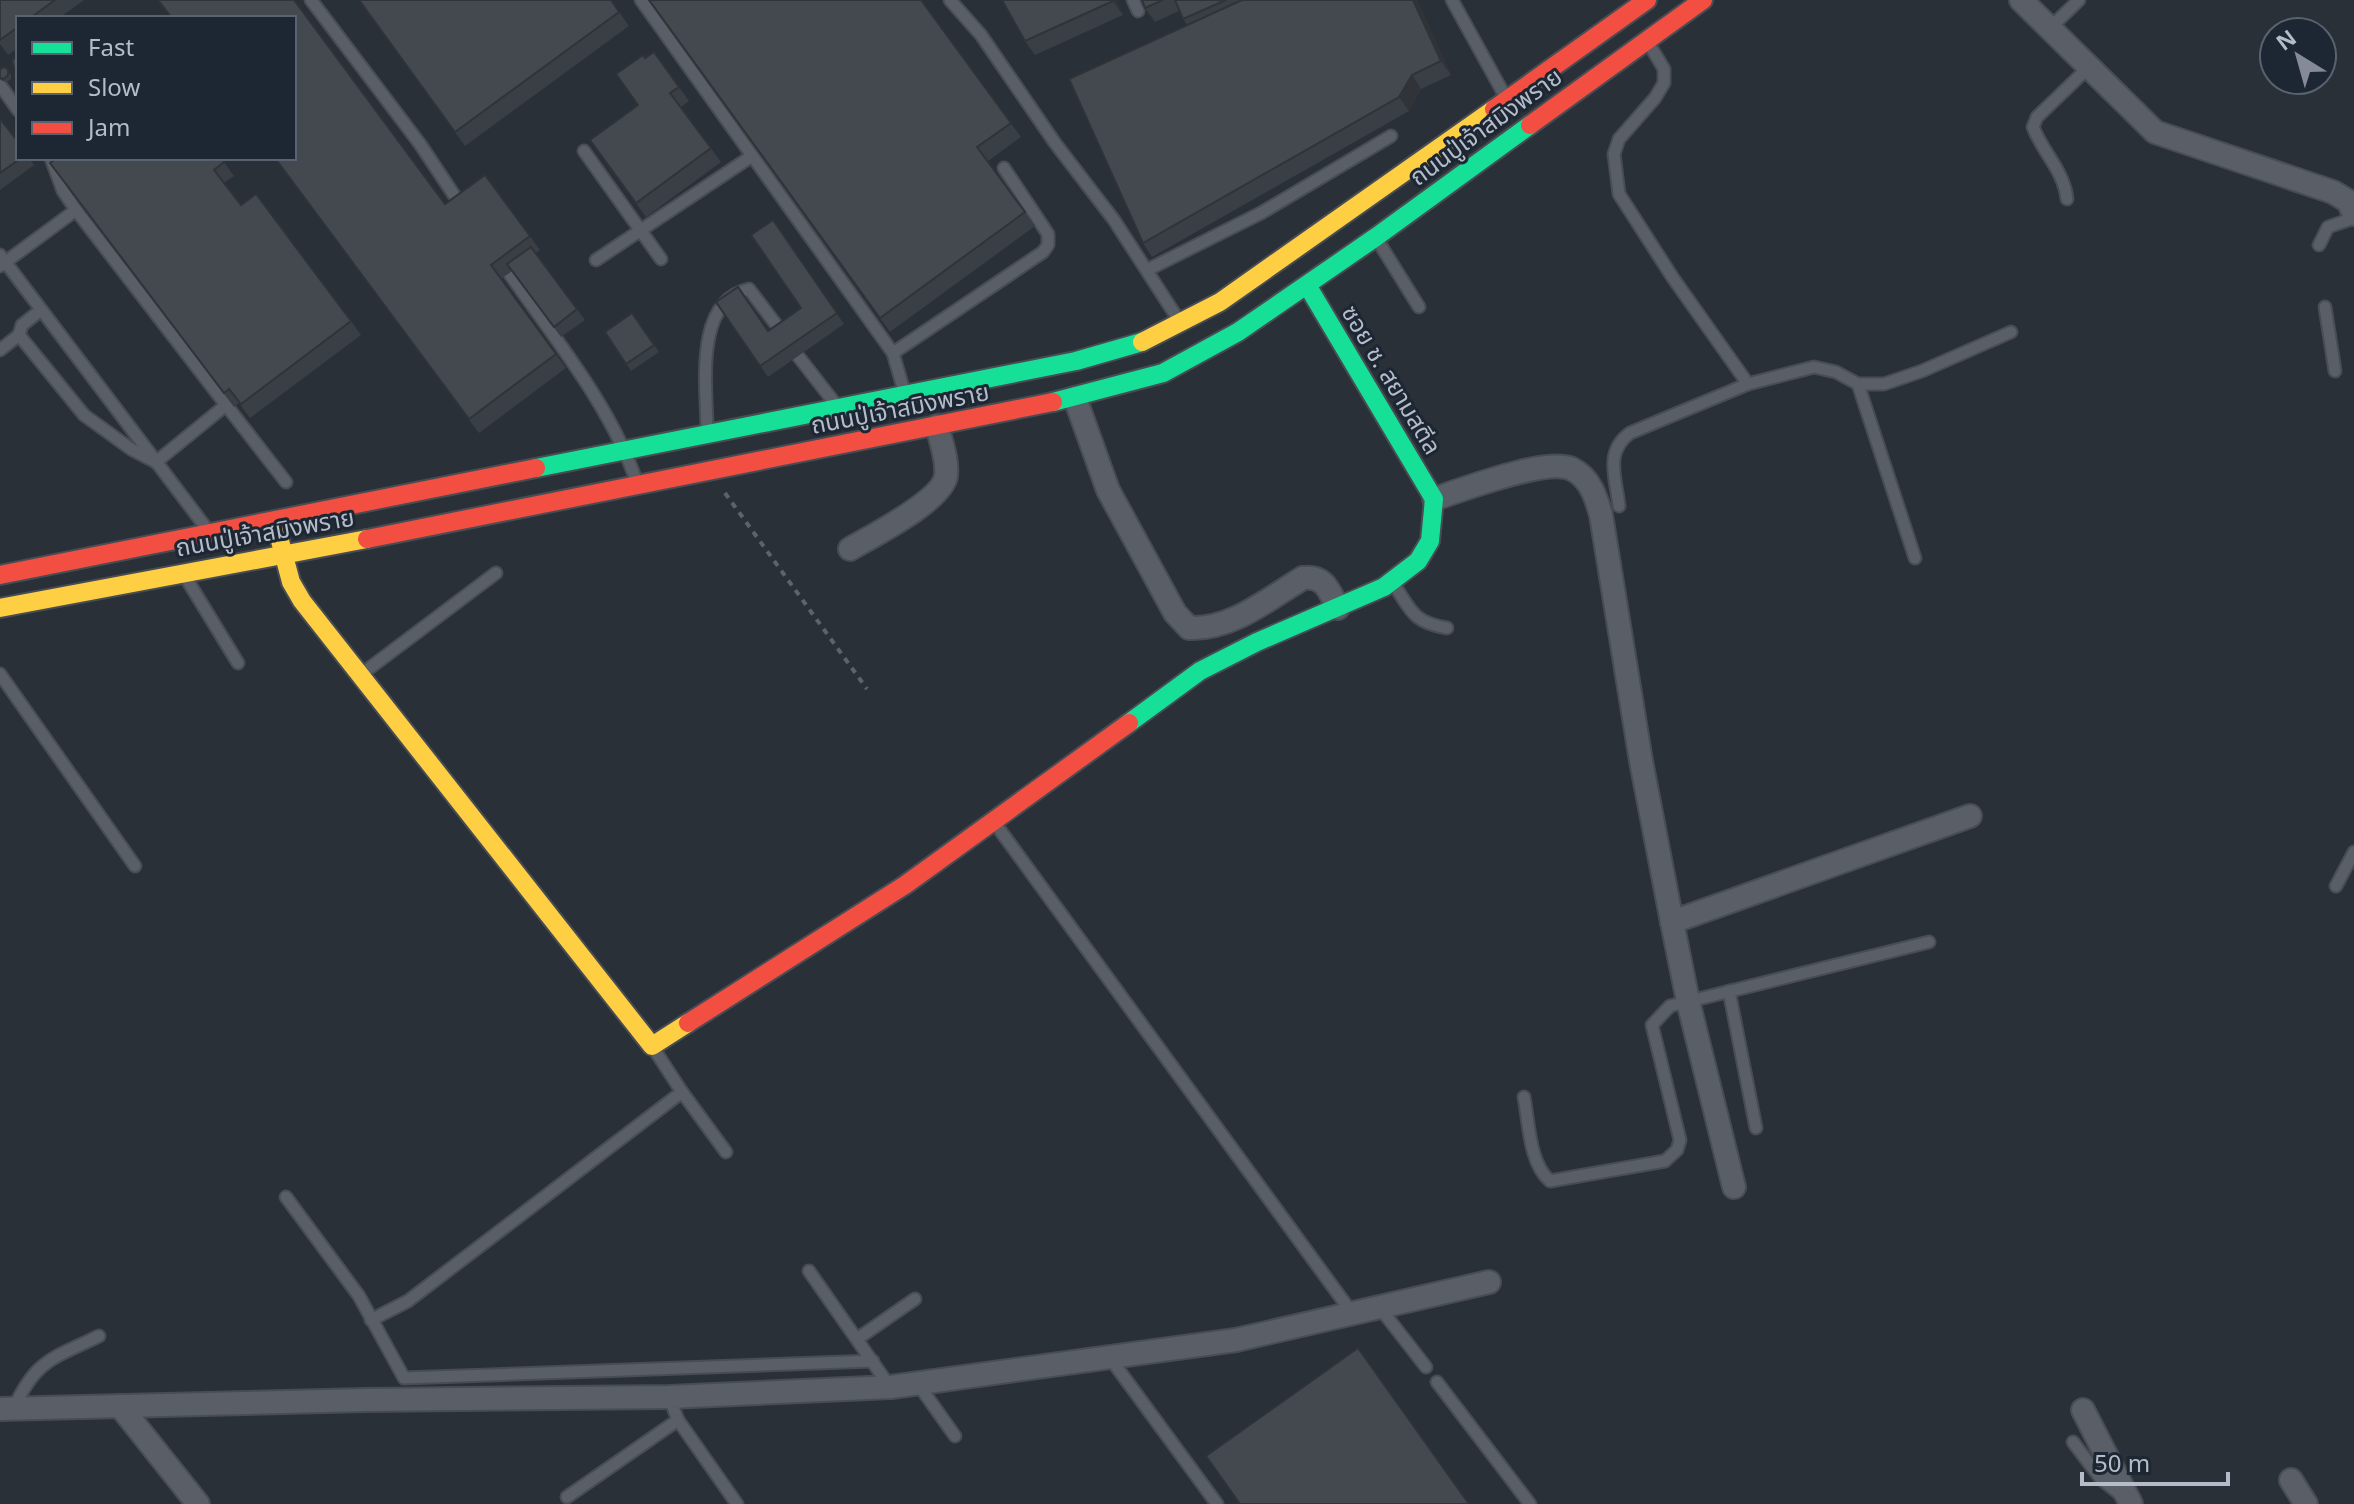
<svg xmlns="http://www.w3.org/2000/svg" width="2354" height="1504" viewBox="0 0 2354 1504" font-family="'Noto Sans','Noto Sans Thai',sans-serif">
<rect width="100%" height="100%" fill="#2a3038"/>
<g fill="none" stroke-linecap="round" stroke-linejoin="round">
<g stroke="#484c53" stroke-width="15">
<g id="lane">
<path d="M311,0L420,144L462,207"/>
<path d="M641,0L893,353L904,391"/>
<path d="M950,0L981,35L1055,143L1114,220L1178,319"/>
<path d="M1133,0L1138,11"/>
<path d="M1452,0L1505,96"/>
<path d="M2049,29L2079,0"/>
<path d="M1649,44L1664,69V83L1655,98L1619,139L1614,154L1619,194L1673,278L1748,384"/>
<path d="M0,85L18,110"/>
<path d="M584,151L661,259"/>
<path d="M2067,199C2064,171 2043,153 2033,127L2037,117L2088,68"/>
<path d="M1378,241L1419,307"/>
<path d="M2319,245L2328,227L2354,218"/>
<path d="M0,255L207,529"/>
<path d="M596,260L752,156"/>
<path d="M0,266L76,210"/>
<path d="M1147,270L1261,213L1391,136"/>
<path d="M509,273C555,339 611,406 637,483"/>
<path d="M2325,307L2335,371"/>
<path d="M19,335L22,325L41,310"/>
<path d="M0,350L19,335L84,415L131,449L156,462L226,405L76,210L63,191L51,158"/>
<path d="M893,353L1043,252L1048,245V234L1004,168"/>
<path d="M798,356L837,406"/>
<path d="M1858,384L1915,558"/>
<path d="M226,405L286,482"/>
<path d="M707,431C707,387 693,302 749,289L784,335"/>
<path d="M1619,506C1616,478 1604,452 1630,433L1748,384L1814,367L1836,372L1858,384H1884L1922,371L2011,332"/>
<path d="M186,578L238,663"/>
<path d="M1393,583C1411,610 1412,622 1447,628"/>
<path d="M363,673L496,573"/>
<path d="M0,674L135,866"/>
<path d="M997,826L1352,1313"/>
<path d="M2336,886L2354,852"/>
<path d="M1729,991L1756,1128"/>
<path d="M654,1049L682,1092"/>
<path d="M1524,1097C1529,1123 1529,1163 1550,1181L1665,1161L1677,1150L1680,1140L1652,1025L1670,1006L1929,942"/>
<path d="M286,1197L359,1296L404,1378L873,1361"/>
<path d="M809,1271L890,1387"/>
<path d="M1380,1308L1426,1367"/>
<path d="M371,1320L408,1301L682,1092L726,1152"/>
<path d="M857,1339L915,1299"/>
<path d="M1110,1358L1217,1504"/>
<path d="M1437,1382L1530,1504"/>
<path d="M918,1384L955,1436"/>
<path d="M669,1397L678,1420L737,1504"/>
<path d="M14,1408C36,1359 54,1358 99,1336"/>
<path d="M2073,1442L2101,1479L2120,1494"/>
<path d="M567,1497L678,1420"/>
</g>
</g>
<g stroke="#484c53" stroke-width="26">
<g id="street">
<path d="M2021,0L2155,132L2333,192L2348,201L2354,214"/>
<path d="M1075,398L1108,490L1175,613L1189,628C1232,630 1268,599 1303,578C1325,575 1329,591 1338,608"/>
<path d="M1434,499C1462,490 1547,457 1572,469C1590,478 1596,497 1601,515L1641,761L1672,922L1688,1001L1734,1187"/>
<path d="M850,549C872,536 942,501 946,476C948,460 941,442 937,426"/>
<path d="M1672,922L1970,816"/>
<path d="M120,1406L198,1504"/>
<path d="M0,1409L365,1400L669,1397L891,1387L1236,1340L1489,1282"/>
<path d="M2083,1410L2131,1504"/>
<path d="M2291,1480L2306,1504"/>
</g>
</g>
<g stroke="#484c53" stroke-width="22">
<g id="fast">
<path d="M1053,402L1163,373L1238,332L1376,237L1530,125"/>
<path d="M536,468L1076,361L1142,342"/>
<path d="M1129,723L1200,671L1257,642L1384,587L1418,561L1430,541L1434,499L1307,285"/>
</g>
</g>
<g stroke="#484c53" stroke-width="22">
<g id="slow">
<path d="M1142,342L1220,302L1494,109"/>
<path d="M275,522L291,582L302,601L652,1046L688,1023"/>
<path d="M0,608L367,539"/>
</g>
</g>
<g stroke="#484c53" stroke-width="22">
<g id="jam">
<path d="M1494,109L1647,0"/>
<path d="M1530,125L1703,0"/>
<path d="M367,539L1053,402"/>
<path d="M0,575L536,468"/>
<path d="M688,1023L905,885L1129,723"/>
</g>
</g>
<path stroke="#5d636a" stroke-width="4" stroke-dasharray="6 6" stroke-linecap="butt" d="M725,493L867,689"/>
<use href="#lane" stroke="#5a5e66" stroke-width="11"/>
<use href="#street" stroke="#5a5e66" stroke-width="22"/>
<use href="#fast" stroke="#16e098" stroke-width="18"/>
<use href="#slow" stroke="#ffcf43" stroke-width="18"/>
<use href="#jam" stroke="#f24e42" stroke-width="18"/>
</g>
<g fill="#3a3f45">
<path d="M0,0H84L59,18H18V48L8,55L0,44Z"/>
<path d="M358,0H611L629,26L465,146Z"/>
<path d="M649,0H921L1021,137L988,161L1035,226L890,332Z"/>
<path d="M1116,0L1123,15L1035,55L1025,41Z"/>
<path d="M1142,0H1417L1451,75L1421,89L1409,111L1152,257L1143,243L1187,25L1179,11L1155,22L1145,8Z"/>
<path d="M654,52L689,101L681,107L721,162L646,217L590,140L638,105L645,58Z"/>
<path d="M0,69L11,74V79L7,82L2,81L0,79Z"/>
<path d="M0,120L18,158H29L34,165L0,190Z"/>
<path d="M221,158L234,176L224,183L241,205L351,321L361,335L250,418L239,403L234,407L60,177Z"/>
<path d="M275,158L445,204L485,175L540,250L536,253L585,320L561,337L512,271L501,279L566,368L479,433Z"/>
<path d="M773,220L844,324L768,377L716,302L768,330L801,308Z"/>
<path d="M632,313L659,352L631,371L605,332Z"/>
</g>
<g fill="#303338">
<path d="M1113,0H1116L1123,15L1113,1Z"/>
<path d="M1413,0H1417L1451,75L1441,61Z"/>
<path d="M1412,75L1421,89L1409,111L1399,97Z"/>
</g>
<g fill="#444950" stroke="#303338" stroke-width="2">
<path d="M0,0H55L30,18H18V27L0,40Z"/>
<path d="M158,0H294L445,204L485,175L530,236L491,265L556,354L469,419L275,158H294V18H172Z"/>
<path d="M359,0H611L619,12L455,132Z"/>
<path d="M649,0H921L1011,123L977,147L1025,212L880,318Z"/>
<path d="M1002,0H1113V1L1025,41Z"/>
<path d="M1142,0H1163L1145,8Z"/>
<path d="M1175,0H1226L1183,19Z"/>
<path d="M1242,0H1413L1441,61L1412,75L1399,97L1143,243L1069,79Z"/>
<path d="M654,52L679,87L670,93L711,148L636,203L590,140L638,105L616,74L643,55L645,58Z"/>
<path d="M18,57V67L14,68L12,60Z"/>
<path d="M5,67L8,70V75L4,79L0,78V69Z"/>
<path d="M0,120H1L18,142V158H21L0,173Z"/>
<path d="M57,158H221L224,162L214,170L241,205L256,194L351,321L241,404L229,389L224,393L50,163Z"/>
<path d="M773,220L837,313L760,366L716,302L738,287L768,331L801,308L751,235Z"/>
<path d="M531,247L577,309L554,327L507,264Z"/>
<path d="M632,313L654,345L626,364L605,332Z"/>
<path d="M1358,1348L1469,1504H1240L1206,1456Z"/>
</g>
<g text-anchor="middle" stroke-width="6" stroke-linejoin="round" paint-order="stroke">
<g font-size="24" fill="#b4bcc9" stroke="#1d2633">
<text transform="translate(1486 127) rotate(-36)" y="8">ถนนปู่เจ้าสมิงพราย</text>
<text transform="translate(1391 380) rotate(59)" y="8">ซอย ช. สยามสตีล</text>
<text transform="translate(900 409) rotate(-11)" y="8">ถนนปู่เจ้าสมิงพราย</text>
<text transform="translate(265 533) rotate(-10)" y="8">ถนนปู่เจ้าสมิงพราย</text>
</g>
</g>
<rect x="16" y="16" width="280" height="144" fill="#1d2633" stroke="#59626f" stroke-width="2"/>
<rect x="32" y="42" width="40" height="12" fill="#16e098" stroke="#59626f" stroke-width="2"/>
<text x="88" y="56" font-size="24" fill="#b4bcc9">Fast</text>
<rect x="32" y="82" width="40" height="12" fill="#ffcf43" stroke="#59626f" stroke-width="2"/>
<text x="88" y="96" font-size="24" fill="#b4bcc9">Slow</text>
<rect x="32" y="122" width="40" height="12" fill="#f24e42" stroke="#59626f" stroke-width="2"/>
<text x="88" y="136" font-size="24" fill="#b4bcc9">Jam</text>
<g transform="translate(2298 56) rotate(323)"><circle r="38" fill="#1d2633" stroke="#59626f" stroke-width="2"/>
<path d="M0-6L14 30L0 20L-14 30Z" fill="#848b96"/>
<text y="-12" font-size="22" font-weight="bold" text-anchor="middle" fill="#b4bcc9">N</text>
</g>
<path d="M2082 1472v12h146v-12" fill="none" stroke="#b4bcc9" stroke-width="4"/>
<text x="2094" y="1472" font-size="24" fill="#b4bcc9" stroke="#1d2633" stroke-width="6" paint-order="stroke">50 m</text>
</svg>
